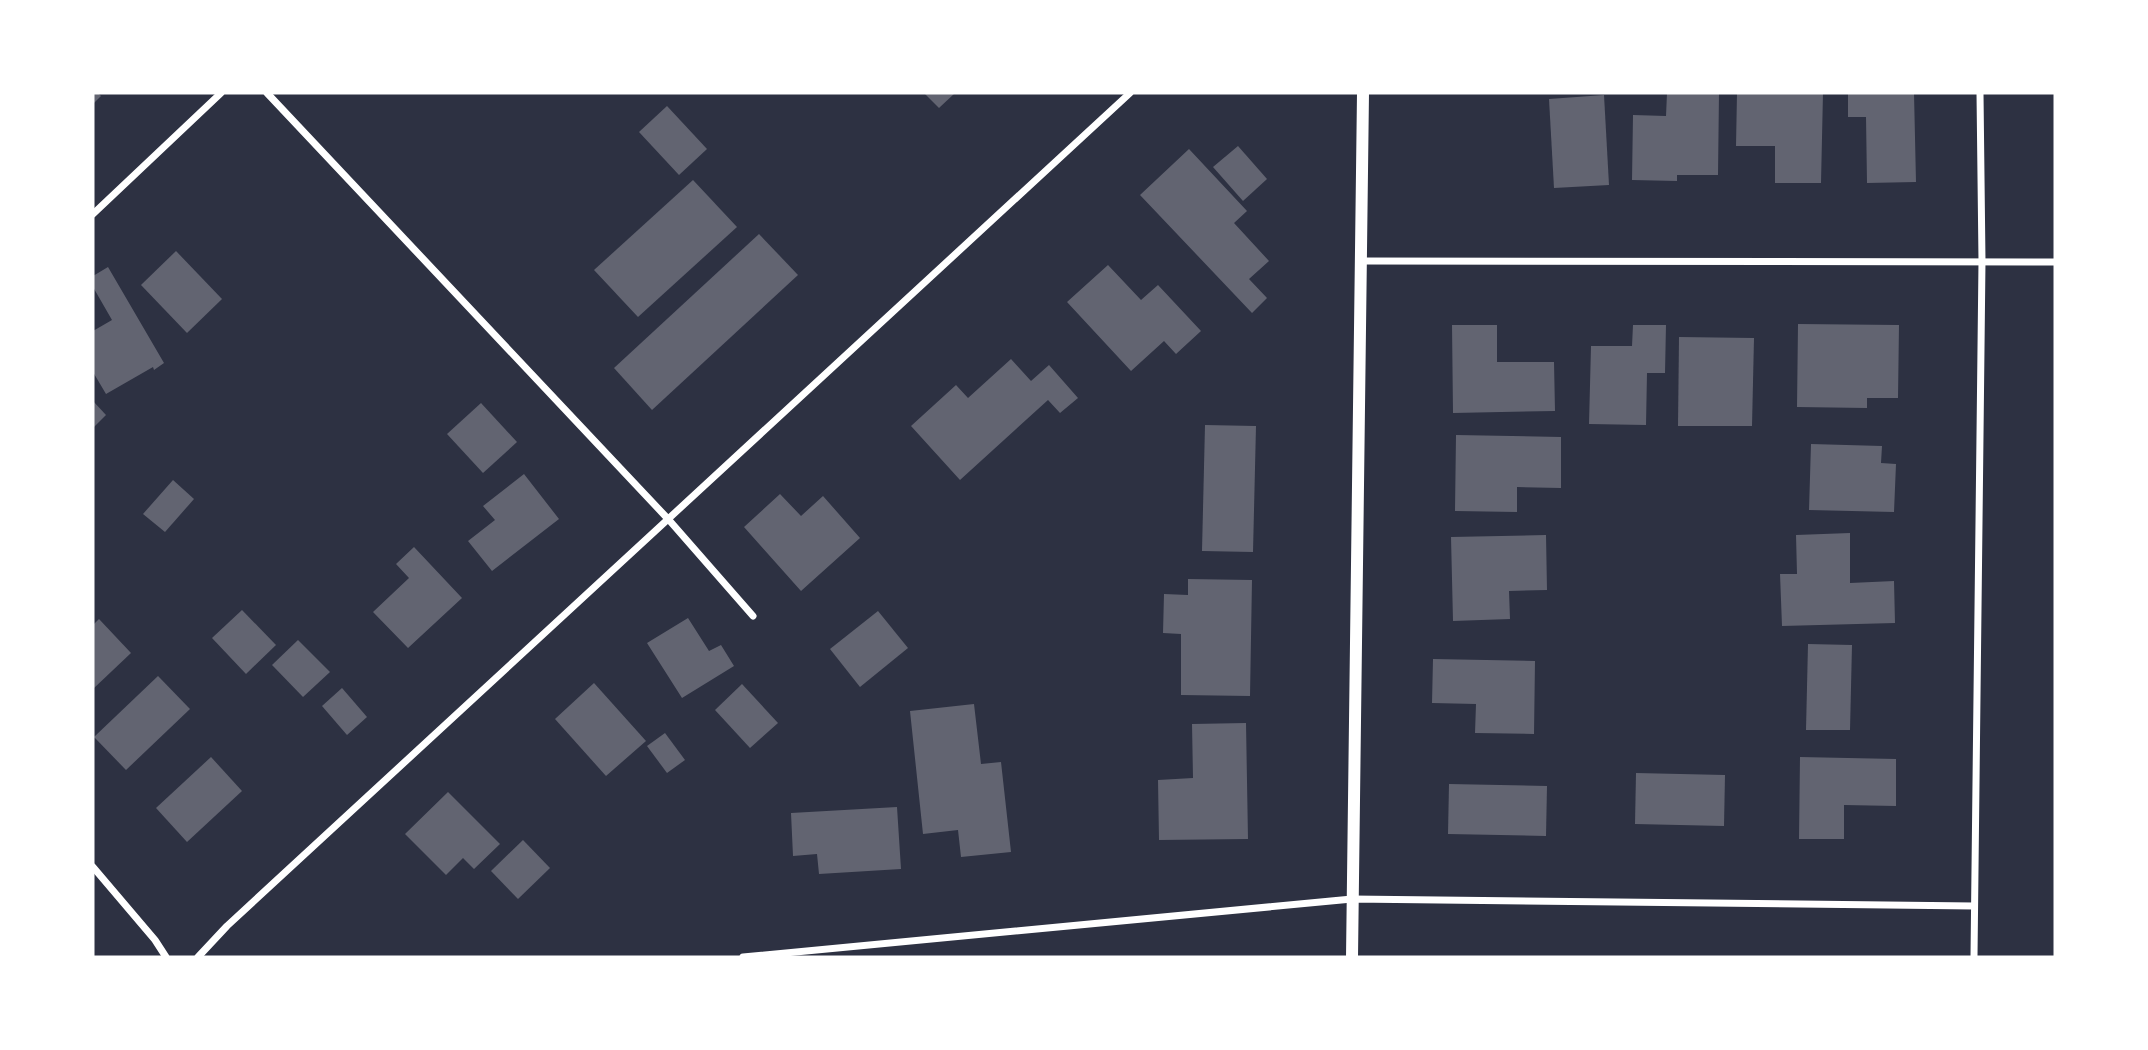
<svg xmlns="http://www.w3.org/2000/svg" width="2148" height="1050" viewBox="0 0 2148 1050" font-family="Lato,sans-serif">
<rect width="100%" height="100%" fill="#2d3142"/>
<g fill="#626471">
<path d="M93,93H98L101,96L93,104Z"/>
<path d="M924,93H955L939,108Z"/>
<path d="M1667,93H1719L1718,175H1677V181L1632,180L1633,115L1666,116Z"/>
<path d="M1737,93H1823L1821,183H1775V146H1736Z"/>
<path d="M1848,93H1914L1916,182L1867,183L1866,117H1848Z"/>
<path d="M1604,95L1609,185L1554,188L1549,99Z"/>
<path d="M667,106L707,149L679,175L639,132Z"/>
<path d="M1238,146L1267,179L1243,201L1213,167Z"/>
<path d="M1189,149L1247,211L1234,223L1269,261L1249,279L1267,298L1252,313L1140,195Z"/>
<path d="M693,180L737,227L638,317L594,270Z"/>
<path d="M759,234L798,275L652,410L614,368Z"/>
<path d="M176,251L222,299L187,333L141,285Z"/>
<path d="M1108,265L1141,300L1158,285L1201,331L1176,354L1164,341L1131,371L1067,302Z"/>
<path d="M108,267L164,363L154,370L153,367L106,394L93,372V331L112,320L93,287V276Z"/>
<path d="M1798,324L1899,325L1898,398H1867V408L1797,407Z"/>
<path d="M1452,325H1497V362H1554L1555,411L1453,413Z"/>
<path d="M1633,325H1666L1665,373H1647L1646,425L1589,424L1591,346H1632Z"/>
<path d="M1679,337L1754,338L1752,426H1678Z"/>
<path d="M1011,359L1031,381L1049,365L1078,398L1060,413L1048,400L960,480L911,426L956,385L968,398Z"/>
<path d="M93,401L106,415L93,428Z"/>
<path d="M481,403L517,442L483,473L447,434Z"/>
<path d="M1205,425L1256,426L1253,552L1202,551Z"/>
<path d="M1456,435L1561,437V488L1517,487V512L1455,511Z"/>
<path d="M1811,444L1882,446L1881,463L1896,464L1894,512L1809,510Z"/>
<path d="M524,474L559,519L492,571L468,541L495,520L483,506Z"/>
<path d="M173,480L194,499L165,532L143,514Z"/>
<path d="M780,494L801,516L823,496L860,538L801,591L744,527Z"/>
<path d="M1850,533V583L1894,581L1895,623L1782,626L1780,574H1797L1796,535Z"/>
<path d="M1546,535L1547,590L1509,591L1510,619L1453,621L1451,537Z"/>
<path d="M414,547L462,598L408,648L373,612L409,578L396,564Z"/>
<path d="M1188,579L1252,580L1250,696L1181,695V634L1163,633L1164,594L1188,595Z"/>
<path d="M242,610L276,645L246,674L212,638Z"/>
<path d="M878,611L908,648L860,687L830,649Z"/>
<path d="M688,618L709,651L721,645L734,666L682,698L647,643Z"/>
<path d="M99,619L131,653L93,689V625Z"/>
<path d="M298,640L330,672L303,697L272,665Z"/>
<path d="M1808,644L1852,645L1850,730H1806Z"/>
<path d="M1433,659L1535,661L1534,734L1475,733L1476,704L1432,703Z"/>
<path d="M158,676L190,709L126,770L94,737Z"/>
<path d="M594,683L646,741L606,776L555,719Z"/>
<path d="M742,684L778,723L750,748L715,710Z"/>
<path d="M342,688L367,717L347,735L322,706Z"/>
<path d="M974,704L981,764L1001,762L1011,852L961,857L958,830L923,834L910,711Z"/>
<path d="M1246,723L1248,839L1159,840L1158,780L1193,778L1192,724Z"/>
<path d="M665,733L685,760L667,773L647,746Z"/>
<path d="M211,757L242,791L187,842L156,808Z"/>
<path d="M1800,757L1896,759V806L1844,805V839H1799Z"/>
<path d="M1636,773L1725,775L1724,826L1635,824Z"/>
<path d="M1449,784L1547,786L1546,836L1448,834Z"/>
<path d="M448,792L500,844L474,869L463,858L446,875L405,834Z"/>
<path d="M897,807L901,869L819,874L817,854L793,856L791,813Z"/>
<path d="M523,840L550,868L518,899L491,871Z"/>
</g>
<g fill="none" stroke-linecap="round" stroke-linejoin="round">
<g stroke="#fff" stroke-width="7">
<path d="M267,93L669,520L753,616"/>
<path d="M93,214L221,93"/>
<path d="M1361,261L2055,262"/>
<path d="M93,867L155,940L166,957"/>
<path d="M198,957L227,926L1130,93"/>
<path d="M743,957L1352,899L1974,906"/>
<path d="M1974,957L1982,261L1980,93"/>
</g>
<path stroke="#fff" stroke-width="12" d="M1352,957L1363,93"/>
</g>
<rect width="2148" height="1050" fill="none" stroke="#ffffff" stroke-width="189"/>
</svg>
